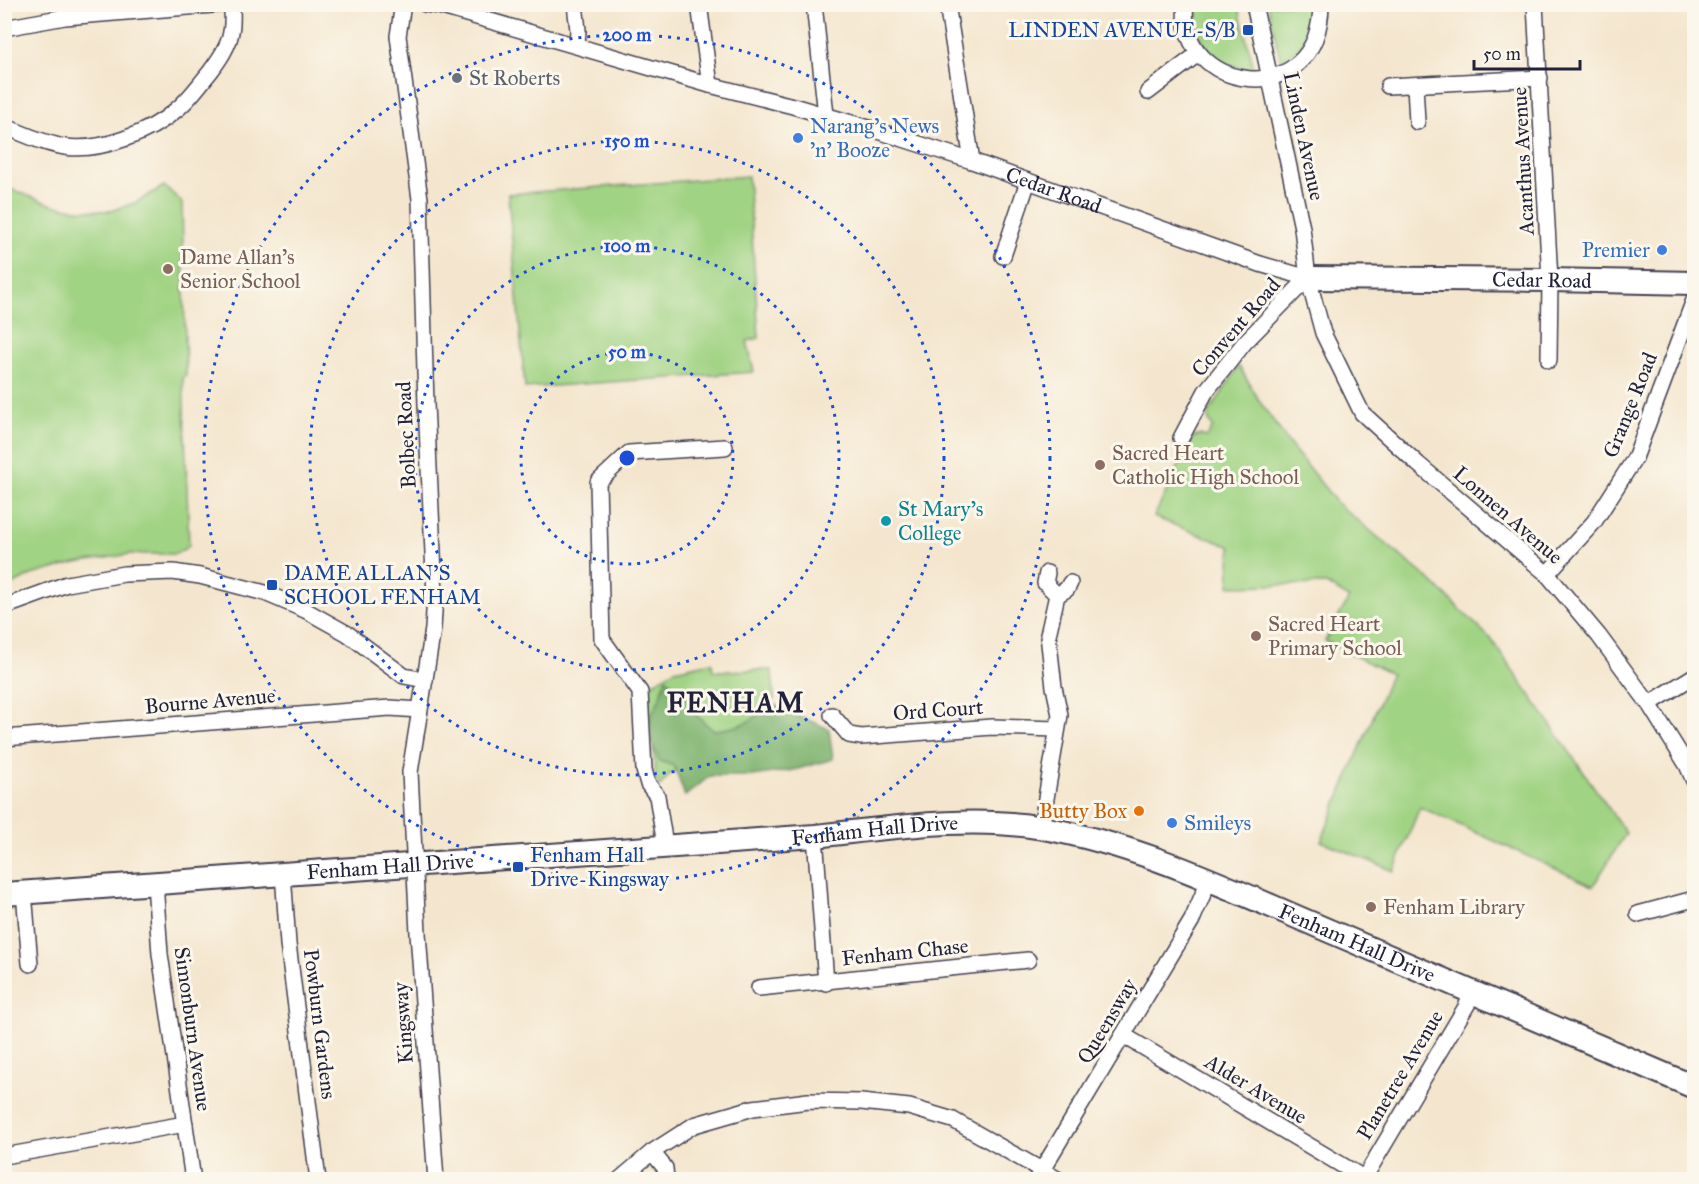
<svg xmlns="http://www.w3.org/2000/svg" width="1699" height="1184" viewBox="0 0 1699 1184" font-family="'IM FELL Great Primer',serif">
	<rect width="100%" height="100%" fill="#fbf7ec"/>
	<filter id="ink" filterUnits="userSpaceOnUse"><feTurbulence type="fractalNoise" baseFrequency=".0167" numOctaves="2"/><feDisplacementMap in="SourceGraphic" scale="12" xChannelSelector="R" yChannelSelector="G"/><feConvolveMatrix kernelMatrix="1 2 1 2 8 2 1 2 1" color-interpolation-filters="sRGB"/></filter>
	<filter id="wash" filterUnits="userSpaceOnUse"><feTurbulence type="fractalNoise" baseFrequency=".008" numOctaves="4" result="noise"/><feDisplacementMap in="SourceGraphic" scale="24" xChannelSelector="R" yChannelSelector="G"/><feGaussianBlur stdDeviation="1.35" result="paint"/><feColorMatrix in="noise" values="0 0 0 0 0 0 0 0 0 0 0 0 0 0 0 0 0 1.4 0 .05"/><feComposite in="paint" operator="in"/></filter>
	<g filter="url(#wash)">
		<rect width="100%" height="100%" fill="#f4e6ce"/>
		<!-- green -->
		<path fill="#a0d383" stroke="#617a5f" stroke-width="1.5" d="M1197,5H1238L1254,70C1212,66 1196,45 1197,5Z
			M1268,5H1312C1311,33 1305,46 1281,62Z
			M748,176L759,338L747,341L754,372L525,388L508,194Z
			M164,186L180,200L182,204L186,376L183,377L189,546L176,554H130L76,563L31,575L5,589V187L53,205L79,210L111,211L137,202Z
			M1239,366L1260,402L1291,446L1338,504L1431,581L1491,639L1626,833L1593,886L1420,807L1394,871L1321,841L1391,674L1325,641L1349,598L1326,584L1229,586L1231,547L1154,517L1192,438L1200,435L1207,437L1213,427L1209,422L1208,414Z
			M712,662L713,671L772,670L774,698L758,724L688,762L670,774L659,787L656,779L647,687L674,670Z"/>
		<!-- forest -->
		<path fill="#80b571" stroke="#516c56" stroke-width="1.5" d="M666,678L688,698L697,716L713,730C740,728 752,722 772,704L829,729L833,759L794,770L752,776H710L685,796L674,766L659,761L651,740L650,717L659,700Z"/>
	</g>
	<g filter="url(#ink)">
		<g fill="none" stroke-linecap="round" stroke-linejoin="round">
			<!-- street casing -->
			<g stroke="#423f51" stroke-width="18">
				<g id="street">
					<path d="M403,4L398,36L420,199L426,404L435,595L433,629L410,772L418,933L436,1180"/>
					<path id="s1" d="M425,4L439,6L710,85L793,106L872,129L972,161L1260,264L1308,278"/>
					<path d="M575,4L578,30L577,45"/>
					<path d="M699,4L710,85"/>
					<path d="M814,4L826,115"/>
					<path d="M947,4L972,161"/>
					<path d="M1186,4C1174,91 1320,116 1321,4"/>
					<path d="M1254,4L1302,228L1308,278L1323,333L1362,413L1418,464L1547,574L1599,636L1649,704L1687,765L1694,781"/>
					<path d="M1535,4L1550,280L1549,360"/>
					<path d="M4,28L65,17L225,4"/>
					<path d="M1415,85L1417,122"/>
					<path d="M1388,86L1540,78"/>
					<path d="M1148,92L1199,53"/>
					<path d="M4,126C24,134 44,144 65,147C100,152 150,133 176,110C189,100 199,85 210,72C218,61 229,46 231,32C233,24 232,13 232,4"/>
					<path d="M1003,256L1028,181"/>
					<path d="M1181,438L1206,391L1245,342L1308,278"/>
					<path d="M1547,574L1594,522L1635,458L1694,300"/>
					<path d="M1057,595L1067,589L1070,583"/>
					<path d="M4,607L67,584L124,574L173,572L200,576L265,593L305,610L348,634L404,676L425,680"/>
					<path d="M1649,704L1694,676"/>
					<path d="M832,715L849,735L861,737L992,727L1057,729"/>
					<path d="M4,738L390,708L419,710"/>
					<path d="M1041,828L1060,715L1054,687L1048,635L1057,595L1045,583L1047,573"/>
					<path d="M815,836L826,983"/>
					<path d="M665,845L657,796L648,784L644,770L640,692L602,639L598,482L629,453L725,447"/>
					<path d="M283,873L288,944L318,1180"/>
					<path d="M155,883L160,954L193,1180"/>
					<path d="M24,892L30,964"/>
					<path d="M1638,914L1694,899"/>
					<path d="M759,988L1028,960"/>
					<path d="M1123,1035L1367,1180"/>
					<path d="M652,1152L665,1168L666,1180"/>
					<path d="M4,1156L185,1124"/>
					<path d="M619,1180L652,1152L694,1125L753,1108L808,1101L861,1102L909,1107L953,1120L1059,1180"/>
					<path d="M1036,1180L1192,920L1209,880"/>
					<path d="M1363,1180L1467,1005L1471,992"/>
				</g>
			</g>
			<!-- secondary casing -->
			<g stroke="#423f51" stroke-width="26">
				<g id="secondary">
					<path id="s2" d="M1308,278L1550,280L1694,283"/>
					<path id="s3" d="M4,894L815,836C890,828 968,815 1043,828C1140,845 1230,889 1320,927C1445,981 1570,1034 1694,1087"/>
				</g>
			</g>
			<!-- street -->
			<use href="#street" stroke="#fff" stroke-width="15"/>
			<!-- secondary -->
			<use href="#secondary" stroke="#fff" stroke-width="22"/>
		</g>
	</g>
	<!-- distance rings -->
	<g fill="none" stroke="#1d4ed8" stroke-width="3" stroke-dasharray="3 6">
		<circle cx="627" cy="458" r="106"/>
		<circle cx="627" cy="458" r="212"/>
		<circle cx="627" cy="458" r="317"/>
		<circle cx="627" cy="458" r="423"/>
	</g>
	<!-- markers -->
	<g fill="#1a4fb4" stroke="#fbf7ec" stroke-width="2">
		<rect x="1242" y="24" width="12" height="12" rx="3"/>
		<rect x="266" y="579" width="12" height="12" rx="3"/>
		<rect x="512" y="861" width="12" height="12" rx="3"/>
	</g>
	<circle fill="#6b7280" stroke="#fbf7ec" stroke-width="2" cx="457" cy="78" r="6"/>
	<g fill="#3f7fe0" stroke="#fbf7ec" stroke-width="2">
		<circle cx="798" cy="138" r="6"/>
		<circle cx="1662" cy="250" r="6"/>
		<circle cx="1172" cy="823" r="6"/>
	</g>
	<g fill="#8d6e63" stroke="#fbf7ec" stroke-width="2">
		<circle cx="168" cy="269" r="6"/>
		<circle cx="1100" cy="465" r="6"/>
		<circle cx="1256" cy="636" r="6"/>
		<circle cx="1371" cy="907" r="6"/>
	</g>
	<circle fill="#0f9aa8" stroke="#fbf7ec" stroke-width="2" cx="886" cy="521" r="6"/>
	<circle fill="#e8710a" stroke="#fbf7ec" stroke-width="2" cx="1139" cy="811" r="6"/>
	<g text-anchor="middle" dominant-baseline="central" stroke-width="6" stroke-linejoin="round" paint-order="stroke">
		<!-- transit labels -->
		<g font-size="21" fill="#164399" stroke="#fbf7ec" text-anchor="start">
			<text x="1236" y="30" text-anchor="end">LINDEN AVENUE-S/B</text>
			<text x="284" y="573">DAME ALLAN'S<tspan x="284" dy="24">SCHOOL FENHAM</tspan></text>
			<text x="530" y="855">Fenham Hall<tspan x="530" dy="24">Drive-Kingsway</tspan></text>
		</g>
		<!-- worship labels -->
		<g font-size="21" fill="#5b616d" stroke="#fbf7ec" text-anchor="start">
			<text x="469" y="78">St Roberts</text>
		</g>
		<!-- shop labels -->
		<g font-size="21" fill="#366cbe" stroke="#fbf7ec" text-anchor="start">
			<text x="810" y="126">Narang's News<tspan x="810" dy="24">'n' Booze</tspan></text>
			<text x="1650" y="250" text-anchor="end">Premier</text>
			<text x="1184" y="823">Smileys</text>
		</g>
		<!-- street labels -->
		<g font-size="21" fill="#22223b" stroke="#fbf7ec">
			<text transform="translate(1304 136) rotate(78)">Linden Avenue</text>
			<text transform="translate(1523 161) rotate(-93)">Acanthus Avenue</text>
			<text stroke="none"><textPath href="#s1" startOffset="656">Cedar Road</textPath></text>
			<text stroke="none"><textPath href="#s2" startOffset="234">Cedar Road</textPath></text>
			<text transform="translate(1236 327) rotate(-49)">Convent Road</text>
			<text transform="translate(1630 405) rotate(-68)">Grange Road</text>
			<text transform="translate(406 435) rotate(-93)">Bolbec Road</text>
			<text transform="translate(1508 515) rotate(41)">Lonnen Avenue</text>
			<text transform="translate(210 701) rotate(-5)">Bourne Avenue</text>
			<text transform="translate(938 710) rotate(-4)">Ord Court</text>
			<text stroke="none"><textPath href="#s3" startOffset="873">Fenham Hall Drive</textPath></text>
			<text stroke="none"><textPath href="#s3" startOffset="387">Fenham Hall Drive</textPath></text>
			<text stroke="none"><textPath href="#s3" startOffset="1377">Fenham Hall Drive</textPath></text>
			<text transform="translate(905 952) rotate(-6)">Fenham Chase</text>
			<text transform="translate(1107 1021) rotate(-59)">Queensway</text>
			<text transform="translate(403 1023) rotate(-94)">Kingsway</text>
			<text transform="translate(320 1024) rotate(83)">Powburn Gardens</text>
			<text transform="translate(193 1029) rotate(82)">Simonburn Avenue</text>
			<text transform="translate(1400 1075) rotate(-59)">Planetree Avenue</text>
			<text transform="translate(1256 1089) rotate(31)">Alder Avenue</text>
		</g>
		<!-- education labels -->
		<g font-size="21" fill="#785e54" stroke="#fbf7ec" text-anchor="start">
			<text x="180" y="257">Dame Allan's<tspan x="180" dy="24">Senior School</tspan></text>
			<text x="1112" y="453">Sacred Heart<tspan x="1112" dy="24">Catholic High School</tspan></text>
			<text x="1268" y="624">Sacred Heart<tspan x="1268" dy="24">Primary School</tspan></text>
			<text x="1383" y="907">Fenham Library</text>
		</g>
		<!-- culture labels -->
		<g font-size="21" fill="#0d838f" stroke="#fbf7ec" text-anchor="start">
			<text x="898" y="509">St Mary's<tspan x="898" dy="24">College</tspan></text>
		</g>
		<!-- food labels -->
		<g font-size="21" fill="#c56008" stroke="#fbf7ec" text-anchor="end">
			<text x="1127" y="811">Butty Box</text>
		</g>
		<!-- district labels -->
		<g font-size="27" font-weight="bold" letter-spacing="1.5" fill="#22223b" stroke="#fbf7ec">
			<text x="736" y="702">FENHAM</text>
		</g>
	</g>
	<circle cx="627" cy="458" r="9" fill="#1d4ed8" stroke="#fbf7ec" stroke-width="3"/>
	<g font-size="18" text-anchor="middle" font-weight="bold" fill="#1d4ed8" stroke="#fbf7ec" stroke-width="6" stroke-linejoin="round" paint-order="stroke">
		<text x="627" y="41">200 m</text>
		<text x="627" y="147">150 m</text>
		<text x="627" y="252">100 m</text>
		<text x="627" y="358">50 m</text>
	</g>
	<!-- margin -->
	<rect width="1699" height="1184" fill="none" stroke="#fbf7ec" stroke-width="24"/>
	<!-- scale -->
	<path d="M1474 60v9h106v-9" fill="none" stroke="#22223b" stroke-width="3"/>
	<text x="1483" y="60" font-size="18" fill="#22223b" stroke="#fbf7ec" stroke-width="4.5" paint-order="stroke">50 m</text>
</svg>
